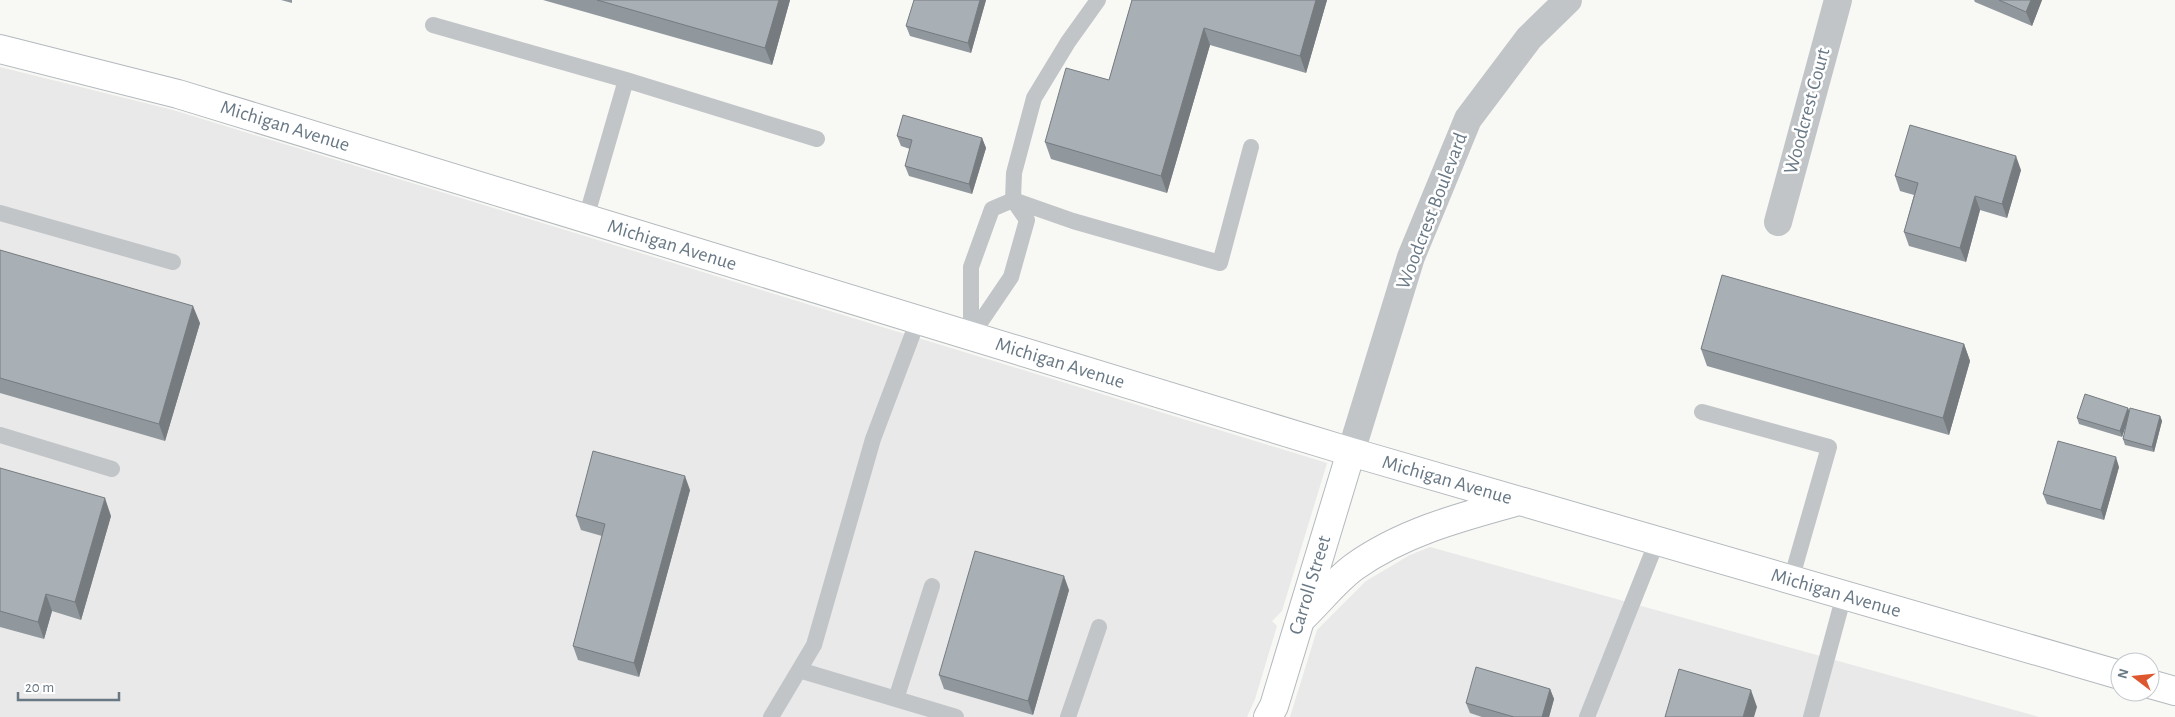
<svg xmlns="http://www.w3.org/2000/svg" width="2175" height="717" viewBox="0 0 2175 717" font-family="'Alegreya Sans',sans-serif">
	<rect width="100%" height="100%" fill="#f8f8f5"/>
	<!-- built -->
	<path fill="#e8e9e8" d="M0,67L173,110L1327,463L1282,611L1272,621L1277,626L1255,699L1247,717H0Z
		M1430,547L2039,717H1290L1317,630L1366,581L1410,555Z"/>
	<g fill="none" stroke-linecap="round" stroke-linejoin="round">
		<!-- secondary casing -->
		<g stroke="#b3b9bd" stroke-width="30">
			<path id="secondary" d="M0,49L178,94L1351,452L2120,675
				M1302,618C1319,602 1335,581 1354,567C1403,532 1461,517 1519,501
				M2150,684L2175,691
				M1268,717L1274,706L1351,452"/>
		</g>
		<!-- service -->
		<path stroke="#c1c5c8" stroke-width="16" d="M1098,0L1068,42L1034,98L1014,173L1013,200L1073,221L1220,263L1251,147
			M433,25L626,80L817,139
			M1013,200L1027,220L1011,277L971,336V267L992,209Z
			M0,213L173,262
			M586,218L626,80
			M1702,412L1829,447L1791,580
			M0,435L112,469
			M799,670L896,699L932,586
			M896,699L956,717
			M771,717L814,645L873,439L918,320
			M1068,717L1099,627
			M1587,717L1657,541
			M1811,717L1844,595"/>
		<!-- minor -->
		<path stroke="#c1c5c8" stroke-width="28" d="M1778,222L1838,0"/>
		<!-- tertiary -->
		<path stroke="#c1c5c8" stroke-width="28" d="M1351,452L1411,257L1468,119L1529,38L1568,0"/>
		<!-- secondary -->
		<use href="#secondary" stroke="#fff" stroke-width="28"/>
	</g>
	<!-- wall -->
	<path fill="#90979d" d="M281,0H292V3Z
		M543,0H790L772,65Z
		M986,0L971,53L910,36L906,26Z
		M1132,0H1327L1306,73L1210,45L1167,193L1051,159L1045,142L1109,80Z
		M1974,0H2042L2032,26L1975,2Z
		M897,136L982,138L986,148L972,194L909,176L905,166L910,149L901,146Z
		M2021,170L2007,218L1980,210L1966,262L1909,246L1904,232L1914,195L1900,191L1895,176Z
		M0,250L200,323L165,441L0,393Z
		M1964,344L1970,361L1949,435L1707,366L1701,349Z
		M2128,408L2129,412L2160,416L2162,421L2154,452L2125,445L2123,439L2128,419L2122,437L2079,424L2077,418Z
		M2119,467L2104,520L2047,504L2043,494Z
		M0,468L111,516L81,620L52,611L44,639L0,627Z
		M690,490L639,677L578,660L573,646L602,536L581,530L576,516Z
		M1069,590L1033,715L944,689L939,675Z
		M1550,689L1554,699L1549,717H1482L1470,713L1466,703Z"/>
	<!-- shaded-wall -->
	<path fill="#767b7f" d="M779,0H790L772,65L765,48Z
		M980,0H986L971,53L968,43Z
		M1316,0H1327L1306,73L1300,56Z
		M2031,0H2042L2032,26L2026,12Z
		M1204,28L1210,45L1167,193L1161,176Z
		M982,138L986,148L972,194L969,184Z
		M2016,156L2021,170L2007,218L2002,204Z
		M1975,196L1980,210L1966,262L1960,248Z
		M193,306L200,323L165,441L159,424Z
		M1964,344L1970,361L1949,435L1943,418Z
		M2128,408L2130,413L2122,437L2120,431Z
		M2160,416L2162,421L2154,452L2152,447Z
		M2116,457L2119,467L2104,520L2101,510Z
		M685,476L690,490L639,677L634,663Z
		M105,498L111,516L81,620L75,602Z
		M1064,576L1069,590L1033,715L1028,701Z
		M46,594L52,611L44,639L38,622Z
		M1550,689L1554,699L1549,717H1542Z
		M1751,690L1757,707L1754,717H1743Z"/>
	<!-- building -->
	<path fill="#a8b0b6" stroke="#767b7f" d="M597,0H779L765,48Z
		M914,0H980L968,43L906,26Z
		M1132,0H1316L1300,56L1204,28L1161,176L1045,142L1066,68L1109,80Z
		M1999,0H2031L2026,12Z
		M903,115L982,138L969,184L905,166L912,140L897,136Z
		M1910,125L2016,156L2002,204L1975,196L1960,248L1904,232L1918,183L1895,176Z
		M0,250L193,306L159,424L0,378Z
		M1722,275L1964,344L1943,418L1701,349Z
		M2085,394L2128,408L2120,431L2077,418Z
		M2130,408L2160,416L2152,447L2123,439Z
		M2058,441L2116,457L2101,510L2043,494Z
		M593,451L685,476L634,663L573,646L605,524L576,516Z
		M0,468L105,498L75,602L46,594L38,622L0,611Z
		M975,551L1064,576L1028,701L939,675Z
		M1476,667L1550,689L1542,717H1514L1466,703Z
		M1679,669L1751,690L1743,717H1665Z"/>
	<g text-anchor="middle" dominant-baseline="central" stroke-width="5" stroke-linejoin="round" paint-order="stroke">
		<!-- street labels -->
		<g font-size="20" fill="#687885" stroke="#fff">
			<text transform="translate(1807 111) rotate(-75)">Woodcrest Court</text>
			<text transform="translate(285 126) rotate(17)">Michigan Avenue</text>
			<text transform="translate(1432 211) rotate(-69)">Woodcrest Boulevard</text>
			<text transform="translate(672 245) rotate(17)">Michigan Avenue</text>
			<text transform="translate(1060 363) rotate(17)">Michigan Avenue</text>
			<text transform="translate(1447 480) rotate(16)">Michigan Avenue</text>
			<text transform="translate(1310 585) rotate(-73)">Carroll Street</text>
			<text transform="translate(1836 593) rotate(16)">Michigan Avenue</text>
		</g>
	</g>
	<!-- north arrow -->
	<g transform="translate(2135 677) rotate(286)"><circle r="24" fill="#ffffff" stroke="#c3c9ce"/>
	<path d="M0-4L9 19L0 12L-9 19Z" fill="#de582f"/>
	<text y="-8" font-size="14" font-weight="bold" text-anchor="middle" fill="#687885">N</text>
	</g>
	<!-- scale -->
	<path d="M18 692v8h101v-8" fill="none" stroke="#687885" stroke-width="2.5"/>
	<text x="25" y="692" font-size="15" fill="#687885" stroke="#ffffff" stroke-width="4" paint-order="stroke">20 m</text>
</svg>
